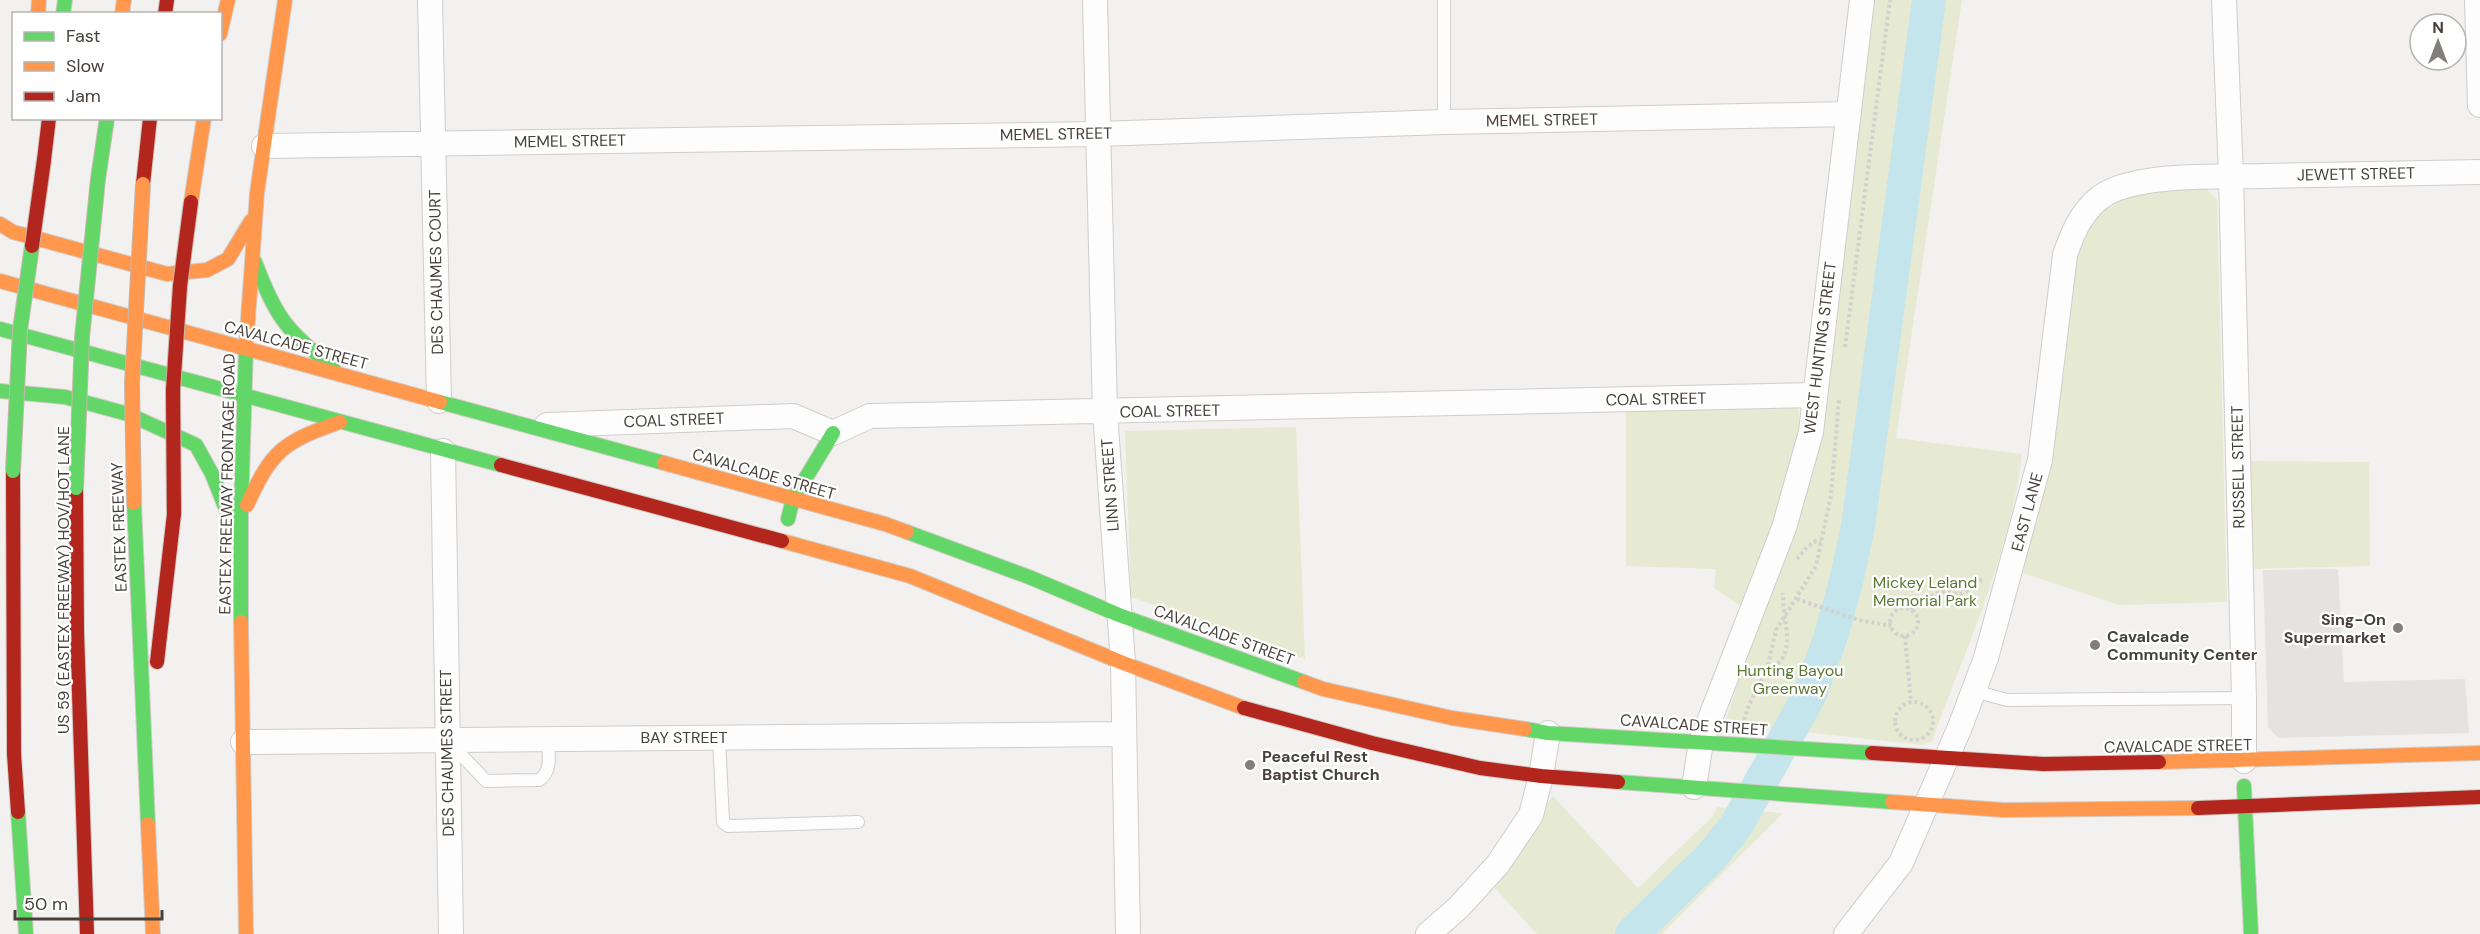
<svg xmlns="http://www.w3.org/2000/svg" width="2480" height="934" viewBox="0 0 2480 934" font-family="'DM Sans',sans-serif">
	<rect width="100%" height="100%" fill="#f3f1ef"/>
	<!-- green -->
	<path fill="#e6ead2" d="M1868,0H1962L1896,438L2022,454C2011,552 1966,648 1932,741L1922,745L1750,726L1726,720L1761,609L1795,517Z
		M2201,184L2217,199L2227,602L2119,605L2023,573L2037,519L2051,442L2069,278L2086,224L2122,195Z
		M1787,402L1798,409C1808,438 1755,573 1741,606L1714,588L1716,569L1626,566V406Z
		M1296,427L1305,659L1131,597L1125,431Z
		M2242,461L2369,462L2370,566L2247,569Z
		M1553,796L1638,888L1713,816L1717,807L1783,813L1662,934H1537L1490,883Z"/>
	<!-- parking -->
	<path fill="#e5e2e0" d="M2338,569L2344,682L2465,679L2469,733L2278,738L2268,727L2263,570Z"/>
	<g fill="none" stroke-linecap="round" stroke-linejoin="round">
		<!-- river -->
		<path stroke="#c4e5ec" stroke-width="34" d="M1632,934L1711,857L1736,826L1809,696L1831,636L1847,578L1858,526L1929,0"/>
		<!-- lane casing -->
		<g stroke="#d0cdcb" stroke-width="14">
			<path id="lane" d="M1444,122V0
				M1974,691L2007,700L2244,698
				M719,737L723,822L728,826L858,822
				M449,742L486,781L539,780C553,771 548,753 548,738"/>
		</g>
		<!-- street casing -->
		<g stroke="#d0cdcb" stroke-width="26">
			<path id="street" d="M430,0L439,401
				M1095,0L1105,412L1123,663L1128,934
				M2224,0L2231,176L2244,698V761
				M2477,0L2480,105
				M264,146L1098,134L1444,122L1849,114
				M547,425L793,416L833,433L870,416L1815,395
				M443,451L451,934
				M243,742L1124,734
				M1694,787L1701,742L1784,528L1811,432L1862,0
				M1428,934L1459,907L1498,864L1531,815L1541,776L1548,733
				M1846,934L1901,863L1960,727L1986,658L2040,460L2065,255C2073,231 2084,206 2107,193C2144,173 2222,177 2265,176C2337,175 2408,173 2480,172"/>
		</g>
		<!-- fast casing -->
		<g stroke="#d3cdc8" stroke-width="16">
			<path id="fast" d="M63,14L65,0
				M255,262C276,318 286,330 333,367
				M0,329L501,465
				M0,391L65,397L128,414L196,445L212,474L236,534
				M440,402L664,463
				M134,503L148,824
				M788,519L793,499L833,433
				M907,532L1029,577L1119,615L1304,682
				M241,622V510L246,347
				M1525,729L1548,733L1872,753
				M1618,782L1892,802
				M2244,786L2251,934
				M18,812L26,934"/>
		</g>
		<!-- slow casing -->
		<g stroke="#d3cdc8" stroke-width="16">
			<path id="slow" d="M38,14L39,0
				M122,14L124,0
				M220,34L228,0
				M191,202L204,118
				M0,224L13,232L167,274L207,270L228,259L251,221
				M0,281L440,402
				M246,347L257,193L285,0
				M664,463L885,524L907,532
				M247,505C272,450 283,442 340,422
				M782,541L910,576L1123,663L1244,708
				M241,622L246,934
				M1304,682L1323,689L1452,718L1525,729
				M2159,762L2480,753
				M1892,802L2003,810L2198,808
				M148,824L153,934"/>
		</g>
		<!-- jam casing -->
		<g stroke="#d3cdc8" stroke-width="16">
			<path id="jam" d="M165,14L167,0
				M44,160L49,118
				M143,184L150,118
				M501,465L782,541
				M13,471L14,754L18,812
				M76,488L77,632L87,934
				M157,662L174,514
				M1244,708L1372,743L1480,768L1541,776L1618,782
				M1872,753L2043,764L2159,762
				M2198,808L2480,797"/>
		</g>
		<!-- path -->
		<path stroke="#d3d0cd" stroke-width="4" stroke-dasharray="3 3" stroke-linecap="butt" d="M1845,347L1890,0
			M1797,559L1807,547L1816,541L1821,542
			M1797,599L1859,620L1891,626
			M1890 622a14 14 0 1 1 28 0a14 14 0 1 1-28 0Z
			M1911,610C1920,603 1933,591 1946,592C1953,592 1958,596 1965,592C1973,587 1975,581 1985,579
			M1905,636L1911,702
			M1767,669C1801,658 1781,619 1783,593
			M1895 721a19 19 0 1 1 38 0a19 19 0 1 1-38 0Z
			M1744,720L1749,705L1767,669L1776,630L1816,566L1831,495L1839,399"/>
		<!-- lane -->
		<use href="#lane" stroke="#fdfdfd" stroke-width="12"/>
		<!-- street -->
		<use href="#street" stroke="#fdfdfd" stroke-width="24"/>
		<!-- fast -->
		<use href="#fast" stroke="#63d668" stroke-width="14"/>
		<!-- slow -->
		<use href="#slow" stroke="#ff974d" stroke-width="14"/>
		<!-- jam -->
		<use href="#jam" stroke="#b3261e" stroke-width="14"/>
		<!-- fast-bridge casing -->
		<g stroke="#c8b8ac" stroke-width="16" stroke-linecap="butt">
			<path id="fast-bridge" d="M13,471L20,330L32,246
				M76,488L82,338L98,179L107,118"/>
		</g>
		<!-- slow-bridge casing -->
		<g stroke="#c8b8ac" stroke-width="16" stroke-linecap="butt">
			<path id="slow-bridge" d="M134,503L132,383L143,184"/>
		</g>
		<!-- jam-bridge casing -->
		<g stroke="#c8b8ac" stroke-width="16" stroke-linecap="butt">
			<path id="jam-bridge" d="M32,246L44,160
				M174,514L173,390L180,286L191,202"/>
		</g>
		<!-- fast-bridge -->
		<use href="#fast-bridge" stroke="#63d668" stroke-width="14"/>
		<!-- slow-bridge -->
		<use href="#slow-bridge" stroke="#ff974d" stroke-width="14"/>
		<!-- jam-bridge -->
		<use href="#jam-bridge" stroke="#b3261e" stroke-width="14"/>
	</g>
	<!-- markers -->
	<g fill="#847e7a" stroke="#fff" stroke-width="2">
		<circle cx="2398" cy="628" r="6"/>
		<circle cx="2095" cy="645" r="6"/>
		<circle cx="1250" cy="765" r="6"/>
	</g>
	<g text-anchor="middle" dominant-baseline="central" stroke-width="4.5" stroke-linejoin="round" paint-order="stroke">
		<!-- street labels -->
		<g font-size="16" fill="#49403b" stroke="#fff">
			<text transform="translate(1542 120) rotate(-1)">MEMEL STREET</text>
			<text transform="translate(1056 134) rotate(-1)">MEMEL STREET</text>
			<text transform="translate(570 141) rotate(-1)">MEMEL STREET</text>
			<text transform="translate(2356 174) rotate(-1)">JEWETT STREET</text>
			<text transform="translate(436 272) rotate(-91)">DES CHAUMES COURT</text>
			<text transform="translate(296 345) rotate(15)">CAVALCADE STREET</text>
			<text transform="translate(1820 348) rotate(-83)">WEST HUNTING STREET</text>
			<text transform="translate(1656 399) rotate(-1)">COAL STREET</text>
			<text transform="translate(1170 411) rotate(-1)">COAL STREET</text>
			<text transform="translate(674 420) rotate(-2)">COAL STREET</text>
			<text transform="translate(2238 467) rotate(-91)">RUSSELL STREET</text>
			<text transform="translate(764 474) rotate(16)">CAVALCADE STREET</text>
			<text transform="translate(227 484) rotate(-89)">EASTEX FREEWAY FRONTAGE ROAD</text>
			<text transform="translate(1110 485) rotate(-94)">LINN STREET</text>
			<text transform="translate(2027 512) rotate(-75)">EAST LANE</text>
			<text transform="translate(119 527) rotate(-92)">EASTEX FREEWAY</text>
			<text transform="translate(63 580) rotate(-90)">US 59 (EASTEX FREEWAY) HOV/HOT LANE</text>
			<text transform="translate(1224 635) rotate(20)">CAVALCADE STREET</text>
			<text transform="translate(1694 725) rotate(4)">CAVALCADE STREET</text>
			<text x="684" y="737">BAY STREET</text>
			<text transform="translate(2178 746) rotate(-1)">CAVALCADE STREET</text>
			<text transform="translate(447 753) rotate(-91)">DES CHAUMES STREET</text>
		</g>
		<!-- park labels -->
		<g font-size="16" fill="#5b7732" stroke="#fff">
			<text x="1925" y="582">Mickey Leland<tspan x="1925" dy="18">Memorial Park</tspan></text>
			<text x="1790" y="670">Hunting Bayou<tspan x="1790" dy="18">Greenway</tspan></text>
		</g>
		<!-- poi labels -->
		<g font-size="16" font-weight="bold" fill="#49403b" stroke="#fff" text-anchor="start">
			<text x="2386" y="619" text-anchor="end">Sing-On<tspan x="2386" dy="18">Supermarket</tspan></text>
			<text x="2107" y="636">Cavalcade<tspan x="2107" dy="18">Community Center</tspan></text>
			<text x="1262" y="756">Peaceful Rest<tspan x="1262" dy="18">Baptist Church</tspan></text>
		</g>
	</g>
	<!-- legend -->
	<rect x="12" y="12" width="210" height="108" fill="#ffffff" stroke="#b6b3b1" stroke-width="1.5"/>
	<rect x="24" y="32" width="30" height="9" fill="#63d668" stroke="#b6b3b1" stroke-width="1.5"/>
	<text x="66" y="42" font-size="18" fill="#49403b">Fast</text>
	<rect x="24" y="62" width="30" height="9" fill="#ff974d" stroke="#b6b3b1" stroke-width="1.5"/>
	<text x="66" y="72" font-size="18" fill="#49403b">Slow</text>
	<rect x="24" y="92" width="30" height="9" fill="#b3261e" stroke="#b6b3b1" stroke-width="1.5"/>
	<text x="66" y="102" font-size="18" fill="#49403b">Jam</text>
	<!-- north arrow -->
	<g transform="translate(2438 42)"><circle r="28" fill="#ffffff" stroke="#b6b3b1" stroke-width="1.5"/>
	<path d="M0-4.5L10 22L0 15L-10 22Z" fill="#847e7a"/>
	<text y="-9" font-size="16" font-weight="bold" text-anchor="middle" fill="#49403b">N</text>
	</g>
	<!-- scale -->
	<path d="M15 910v9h147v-9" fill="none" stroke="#49403b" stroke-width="3"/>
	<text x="24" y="910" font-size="18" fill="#49403b" stroke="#ffffff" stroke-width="4.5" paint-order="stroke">50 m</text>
</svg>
